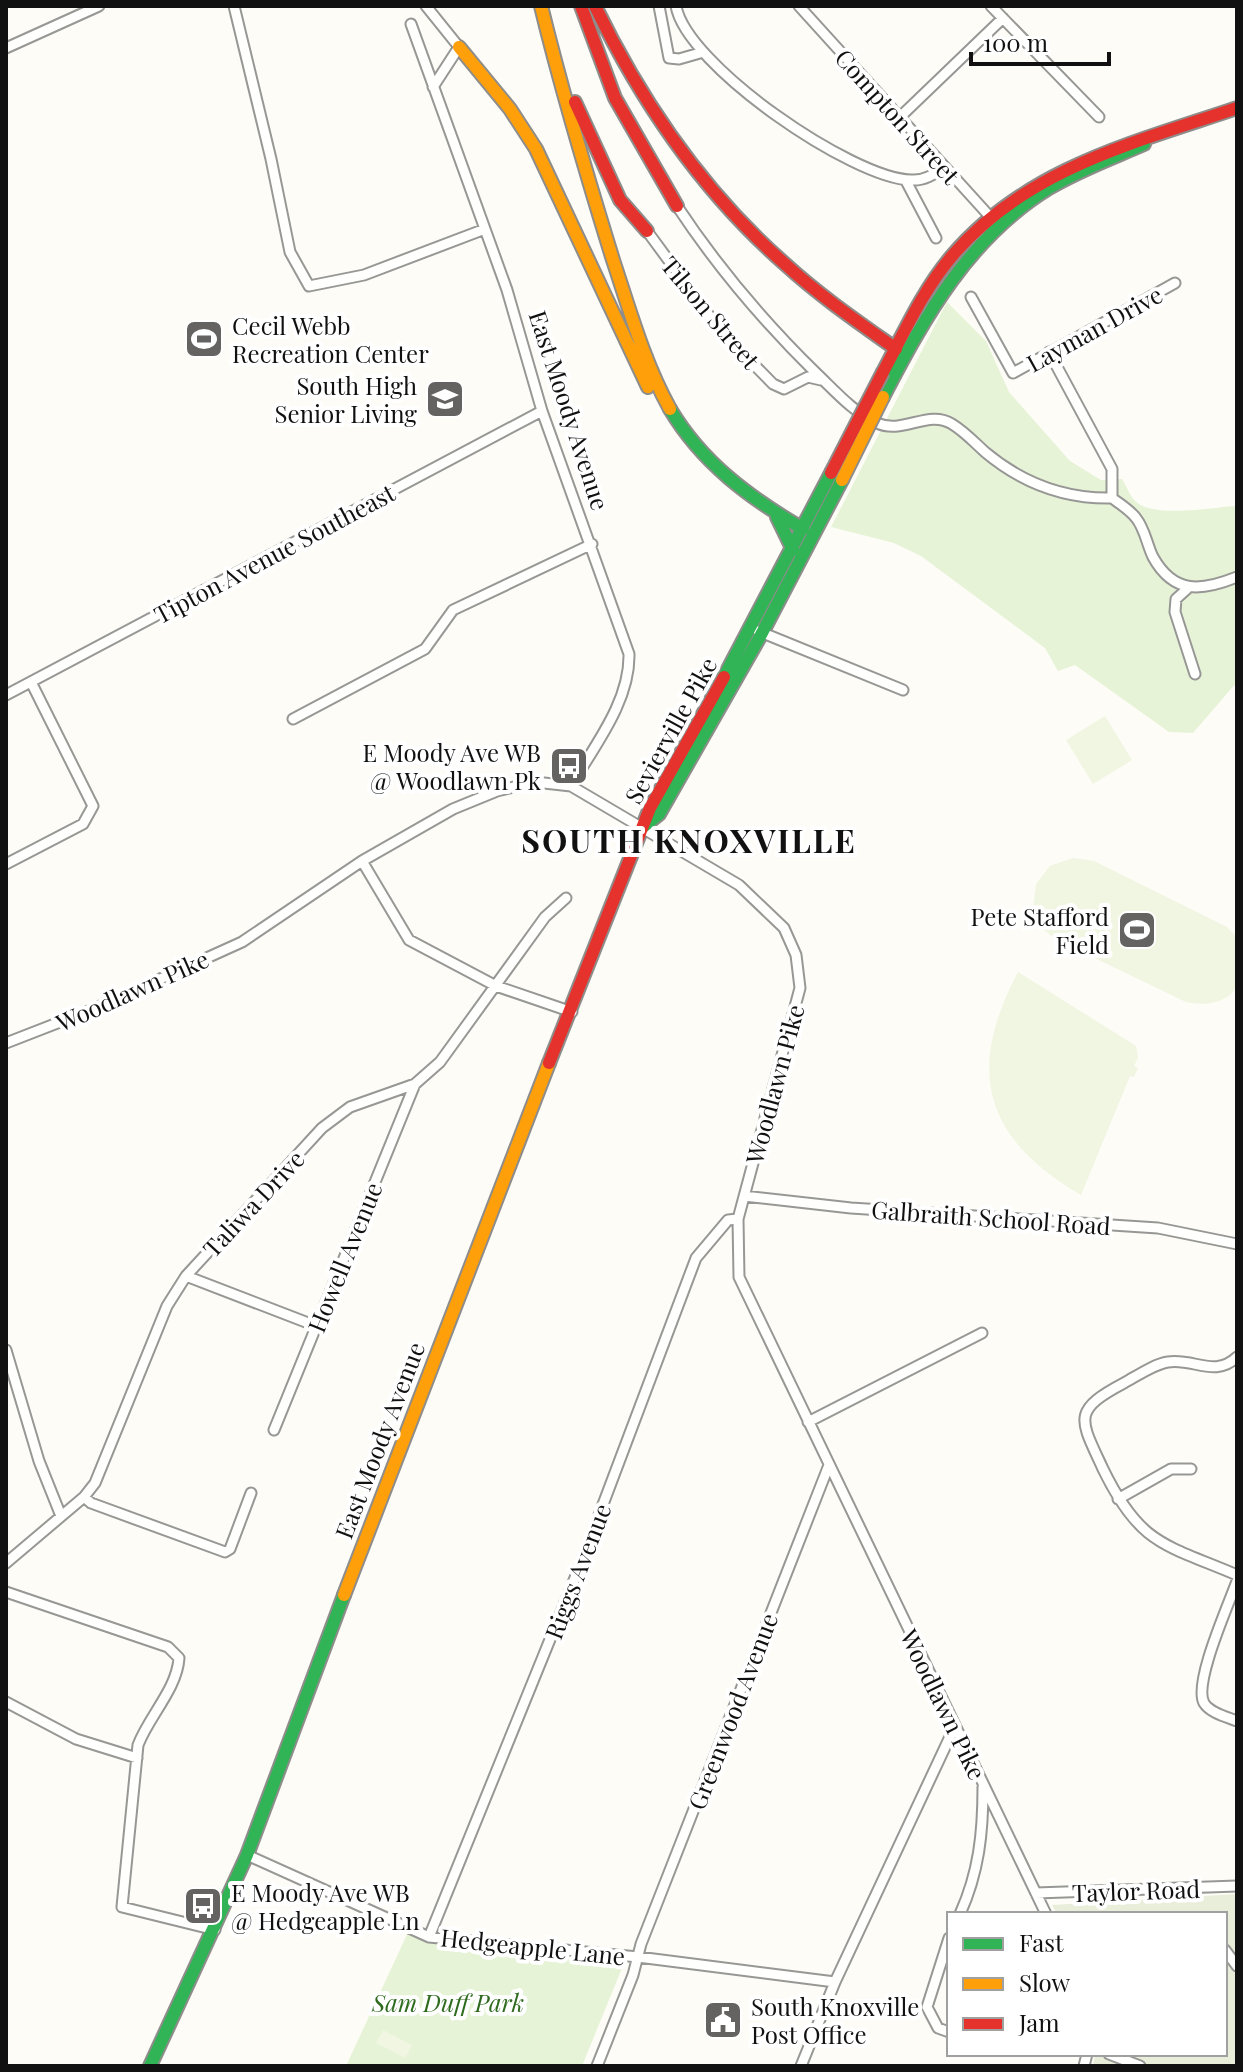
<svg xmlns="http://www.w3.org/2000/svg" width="1243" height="2072" viewBox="0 0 1243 2072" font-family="'Playfair Display',serif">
	<rect width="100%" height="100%" fill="#fdfcf7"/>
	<!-- green -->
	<path fill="#e7f3d7" d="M947,302L986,341L1009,392L1070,461L1101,480L1122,479C1126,485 1130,496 1135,501C1154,519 1212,507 1237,506V682L1193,733L1169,732L1075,665L1058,671L1045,648L921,556L894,543L831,527Z
		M410,1928L430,1937L627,1956L582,2066H346Z"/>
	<!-- cemetery -->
	<path fill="#e9eedb" d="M1237,1894V2066H1093L1095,2054H1225V1914H1057L1052,1905Z"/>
	<!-- pitch -->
	<path fill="#f0f6e1" d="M1105,716L1132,760L1093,784L1066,740Z
		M1073,858L1094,861L1227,927L1237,938C1237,951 1241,971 1237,984C1231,1004 1202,1006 1186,1002L1055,939L1041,927L1033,909L1036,884L1050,866Z
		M1018,972L1136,1046L1138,1058L1134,1066L1138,1068L1134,1077L1130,1076L1081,1195C983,1138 966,1070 1018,972Z
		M383,2030L412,2045L405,2058L376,2043Z"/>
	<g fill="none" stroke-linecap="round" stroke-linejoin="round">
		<!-- street casing -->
		<g stroke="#979795" stroke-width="13">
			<path id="street" d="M234,6L271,159L290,252L309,286L364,275L485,229
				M426,6L459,47L433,87
				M659,6L669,58L679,59L700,53
				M676,6C686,65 853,179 911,180C924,181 933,175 944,167
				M799,6L993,220
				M991,6L1099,117
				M411,24L507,290L542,411L629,654C630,702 594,746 571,786
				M6,48L99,6
				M900,117L1003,18
				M906,181L936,238
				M677,206C718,268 763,321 816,373C835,391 853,412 877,423C903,435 928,409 952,424C965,432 974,442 985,452C1022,483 1063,499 1112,498C1120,504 1130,510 1136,518C1145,529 1147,545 1153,557C1174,595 1202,591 1237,577
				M647,231L719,329L773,384L784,389L808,377L821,380
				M971,297L1013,373L1175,283
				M1049,352L1112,469V498
				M1187,589L1176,599L1175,612L1195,674
				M758,631L903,690
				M6,695L542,411
				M293,719L425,649L453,610L592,544
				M362,861L409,940L496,986L572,1012
				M6,864L83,824L93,806L31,682
				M6,1043L96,1008L242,942L362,861L453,809L497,791L535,782L571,786L739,885L784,928L796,955L800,988L738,1219L739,1277L1046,1914
				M744,1196L851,1208L1158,1228L1237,1244
				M186,1276L316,1326
				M6,1350L39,1461L61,1516
				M1237,1357C1215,1378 1194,1358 1168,1362C1154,1364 1137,1376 1124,1383C1071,1411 1080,1419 1103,1469C1140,1545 1164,1544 1237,1575
				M808,1422L982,1333
				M274,1430L415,1084
				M84,1497L91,1503L225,1552L230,1549L251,1493
				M1118,1499L1171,1469H1191
				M6,1563L84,1497L95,1483L167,1306L186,1276L322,1128L350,1107L415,1084L440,1062L545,917L566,898
				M1237,1581C1229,1604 1193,1683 1204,1703C1210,1713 1227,1717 1237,1721
				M6,1592L168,1647L179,1658C177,1689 149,1716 138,1745L122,1907L215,1930
				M6,1702L76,1739L137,1758
				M247,1855L429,1937L638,1957L835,1982
				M1036,1893L1237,1886
				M960,1914C979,1872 983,1833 983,1787
				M429,1937L579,1568L696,1258L728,1220L738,1219
				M949,1938L927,2007L938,2028L949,2032
				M1225,1950L1237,1966
				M1109,2054L1140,2066
				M597,2066L633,1975L641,1944L829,1465
				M801,2066L835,1982L955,1726
				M1084,2066L1087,2054"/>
		</g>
		<!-- fast casing -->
		<g stroke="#8e8d8b" stroke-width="16">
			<path id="fast" d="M883,397C925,316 969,237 1049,188C1079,170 1112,158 1144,144
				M670,409C702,463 750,498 803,529
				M777,517L793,550
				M724,677L831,473
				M643,827L659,814L762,633L842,480
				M150,2066L247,1855L344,1595"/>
		</g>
		<!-- slow casing -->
		<g stroke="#8e8d8b" stroke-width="16">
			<path id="slow" d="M541,6C562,92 587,176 613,260C630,311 644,362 670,409
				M459,47L510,109L536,149L648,387
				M344,1595L549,1063"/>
		</g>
		<!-- jam casing -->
		<g stroke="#8e8d8b" stroke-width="16">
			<path id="jam" d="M581,6L615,98L677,206
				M595,6C642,103 704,193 785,264C820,296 858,322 896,349
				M575,102L620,200L647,231
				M883,372C904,333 923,290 952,256C1026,169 1133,143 1237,108
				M549,1063L650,808L724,677"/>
		</g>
		<!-- street -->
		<use href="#street" stroke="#fffffe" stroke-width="9"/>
		<!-- fast -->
		<use href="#fast" stroke="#30b455" stroke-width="12"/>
		<!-- slow -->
		<use href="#slow" stroke="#ff9f0a" stroke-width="12"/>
		<!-- jam -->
		<use href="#jam" stroke="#e5322d" stroke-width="12"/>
		<!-- slow-bridge casing -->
		<g stroke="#8e8d8b" stroke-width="16" stroke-linecap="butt">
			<path id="slow-bridge" d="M842,480L883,397"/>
		</g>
		<!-- jam-bridge casing -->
		<g stroke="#8e8d8b" stroke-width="16" stroke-linecap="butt">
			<path id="jam-bridge" d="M831,473L883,372"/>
		</g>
		<!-- slow-bridge -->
		<use href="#slow-bridge" stroke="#ff9f0a" stroke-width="12"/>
		<!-- jam-bridge -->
		<use href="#jam-bridge" stroke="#e5322d" stroke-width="12"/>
	</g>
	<!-- icons -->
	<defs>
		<g id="stadium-square" transform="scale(2)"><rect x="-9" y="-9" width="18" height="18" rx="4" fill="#646362" stroke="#fff"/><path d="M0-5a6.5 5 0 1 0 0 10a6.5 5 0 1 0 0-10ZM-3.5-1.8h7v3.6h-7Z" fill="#fff"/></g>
		<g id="school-square" transform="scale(2)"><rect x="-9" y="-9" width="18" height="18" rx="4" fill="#646362" stroke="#fff"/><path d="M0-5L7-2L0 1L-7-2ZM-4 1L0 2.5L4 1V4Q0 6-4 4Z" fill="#fff"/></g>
		<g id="bus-square" transform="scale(2)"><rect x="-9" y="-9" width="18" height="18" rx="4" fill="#646362" stroke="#fff"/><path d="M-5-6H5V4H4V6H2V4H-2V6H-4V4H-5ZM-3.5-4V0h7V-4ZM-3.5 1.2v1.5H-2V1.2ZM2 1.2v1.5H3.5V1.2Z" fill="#fff"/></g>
		<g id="civic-square" transform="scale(2)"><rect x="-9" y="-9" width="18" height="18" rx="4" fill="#646362" stroke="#fff"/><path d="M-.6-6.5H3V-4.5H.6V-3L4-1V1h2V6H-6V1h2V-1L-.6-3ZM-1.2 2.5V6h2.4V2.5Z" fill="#fff"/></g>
	</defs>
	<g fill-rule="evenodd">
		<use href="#stadium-square" x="204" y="339"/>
		<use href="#school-square" x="445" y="399"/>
		<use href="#bus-square" x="569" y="766"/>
		<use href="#stadium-square" x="1137" y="930"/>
		<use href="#bus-square" x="203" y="1906"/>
		<use href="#civic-square" x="723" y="2020"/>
	</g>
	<g text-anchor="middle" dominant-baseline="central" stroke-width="8" stroke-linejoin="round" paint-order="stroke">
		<!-- street labels -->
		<g font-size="24" fill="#111" stroke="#fff">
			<text transform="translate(898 116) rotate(48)">Compton Street</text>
			<text transform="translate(711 312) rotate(50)">Tilson Street</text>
			<text transform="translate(1094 328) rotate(-29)">Layman Drive</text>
			<text transform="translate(570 410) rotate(72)">East Moody Avenue</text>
			<text transform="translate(274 553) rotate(-28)">Tipton Avenue Southeast</text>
			<text transform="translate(670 730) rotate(-61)">Sevierville Pike</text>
			<text transform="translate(132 990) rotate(-24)">Woodlawn Pike</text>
			<text transform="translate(774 1084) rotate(-75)">Woodlawn Pike</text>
			<text transform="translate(253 1203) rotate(-47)">Taliwa Drive</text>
			<text transform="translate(991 1217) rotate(4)">Galbraith School Road</text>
			<text transform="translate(344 1257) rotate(-68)">Howell Avenue</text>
			<text transform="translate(379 1440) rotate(-69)">East Moody Avenue</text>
			<text transform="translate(577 1571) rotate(-69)">Riggs Avenue</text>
			<text transform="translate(944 1704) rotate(64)">Woodlawn Pike</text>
			<text transform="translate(732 1711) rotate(-69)">Greenwood Avenue</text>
			<text transform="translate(1136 1890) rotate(-2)">Taylor Road</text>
			<text transform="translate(533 1946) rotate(6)">Hedgeapple Lane</text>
		</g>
		<!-- poi labels -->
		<g font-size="24" fill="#111" stroke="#fff" text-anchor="start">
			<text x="232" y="325">Cecil Webb<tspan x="232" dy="28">Recreation Center</tspan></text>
			<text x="417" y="385" text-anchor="end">South High<tspan x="417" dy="28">Senior Living</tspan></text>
			<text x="541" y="752" text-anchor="end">E Moody Ave WB<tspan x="541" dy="28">@ Woodlawn Pk</tspan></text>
			<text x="1109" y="916" text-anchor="end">Pete Stafford<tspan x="1109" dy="28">Field</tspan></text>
			<text x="231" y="1892">E Moody Ave WB<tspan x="231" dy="28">@ Hedgeapple Ln</tspan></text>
			<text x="751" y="2006">South Knoxville<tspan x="751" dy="28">Post Office</tspan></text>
		</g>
		<!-- park labels -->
		<g font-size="24" font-style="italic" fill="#2f6b1f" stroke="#fff">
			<text x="448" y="2002">Sam Duff Park</text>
		</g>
		<!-- district labels -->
		<g font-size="32" font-weight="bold" letter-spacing="2" fill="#111" stroke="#fff">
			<text x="689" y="839">SOUTH KNOXVILLE</text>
		</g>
	</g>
	<!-- border -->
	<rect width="1243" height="2072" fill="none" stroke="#111111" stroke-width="16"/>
	<!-- legend -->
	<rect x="947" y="1912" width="280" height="144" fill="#ffffff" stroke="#a0a0a0" stroke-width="2"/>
	<rect x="963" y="1938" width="40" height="12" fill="#30b455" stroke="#a0a0a0" stroke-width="2"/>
	<text x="1019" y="1952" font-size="24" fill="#111111">Fast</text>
	<rect x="963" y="1978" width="40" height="12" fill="#ff9f0a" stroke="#a0a0a0" stroke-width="2"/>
	<text x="1019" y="1992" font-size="24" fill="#111111">Slow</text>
	<rect x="963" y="2018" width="40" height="12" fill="#e5322d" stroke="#a0a0a0" stroke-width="2"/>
	<text x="1019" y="2032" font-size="24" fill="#111111">Jam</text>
	<!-- scale -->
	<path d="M971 52v12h138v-12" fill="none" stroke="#111111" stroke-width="4"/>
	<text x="983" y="52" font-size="24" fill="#111111" stroke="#ffffff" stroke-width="6" paint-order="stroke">100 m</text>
</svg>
